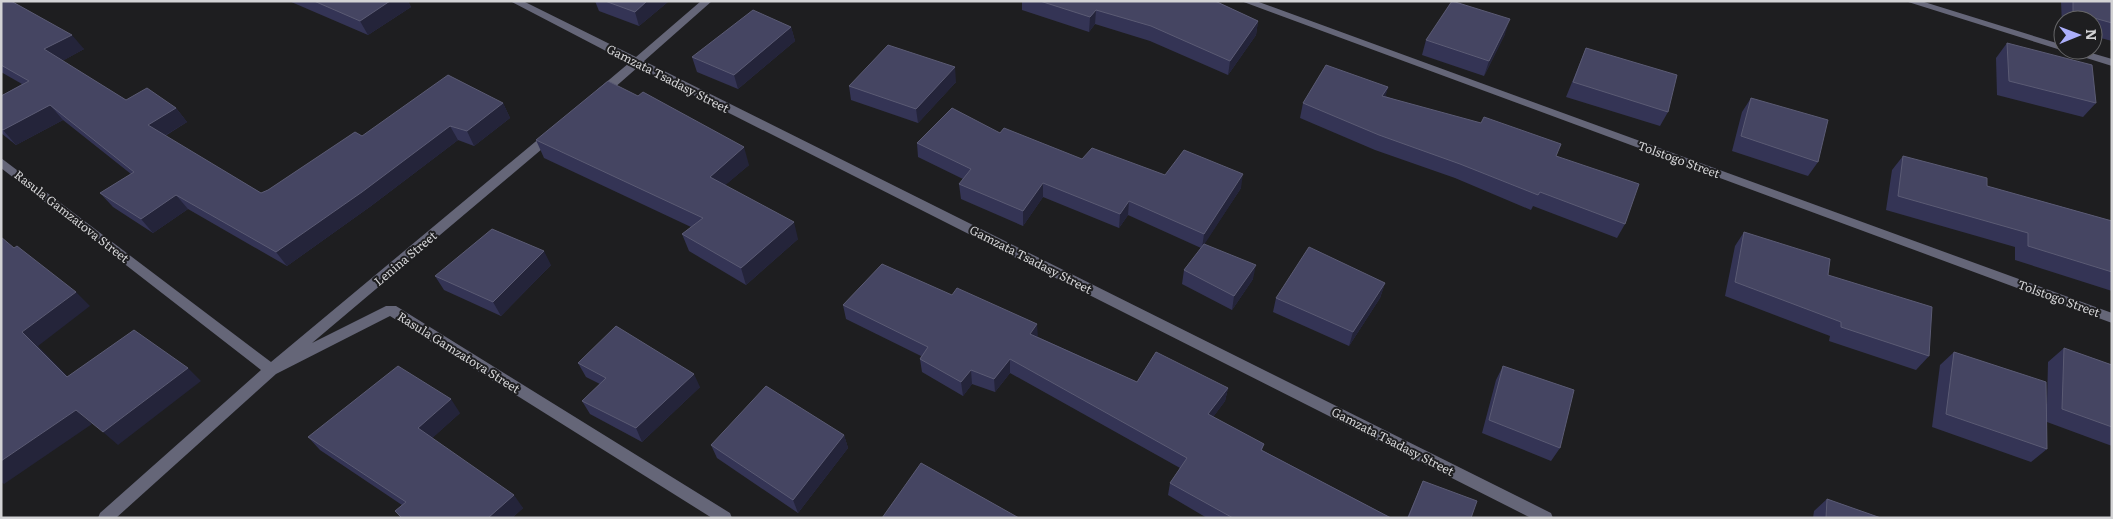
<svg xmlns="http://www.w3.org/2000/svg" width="2113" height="519" viewBox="0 0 2113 519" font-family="Literata,serif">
	<rect width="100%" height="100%" fill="#1e1e20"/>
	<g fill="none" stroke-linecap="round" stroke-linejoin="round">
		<!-- minor -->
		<path fill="#656678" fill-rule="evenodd" d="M510,1H523L636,57L701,1H712L644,61L1551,513L1553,518H1531L638,67L605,96H597L596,93L597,90L629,63Z
			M1241,1H1256L2112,313V323Z
			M1905,1H1921L2063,45V50H2081L2112,59V66Z
			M551,131L555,132L557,135L555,138L312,343L386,306H396L730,513L732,518H712L390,316L276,374L116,518H98L100,513L261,370L1,168V158L271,362L547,132Z"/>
	</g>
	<!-- wall -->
	<path fill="#343455" d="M1,1L84,49L62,61L126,100L176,108L187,122L165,136L261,193L268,190L362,136L503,103L510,118L474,146L458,140L371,206L287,266L188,209L153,233L113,207L100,193L131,174L63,120L16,145L1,133V96L22,84L1,72Z
		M289,1H408L411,7L368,35Z
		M595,1H669L639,26L599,11Z
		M1022,1H1215L1258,21L1256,35L1228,75L1150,41L1095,24L1089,32L1022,10Z
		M2061,1H2112V41L2093,36V20H2063V27L2062,26Z
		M791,27L795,41L738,89L697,72L692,57Z
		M1505,34L1484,76L1422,55L1426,40Z
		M2007,43L2096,103L2083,117L1997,95L1996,58Z
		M1586,48L1668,112L1660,126L1566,97Z
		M956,82L918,123L851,100L849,86Z
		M1388,87L1385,96L1556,156L1625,224L1617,238L1533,206L1531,210L1455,178L1375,150L1300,118L1303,103Z
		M1751,98L1818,162L1808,176L1732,151L1742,112Z
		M1000,133L1082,159L1165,175L1241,188L1204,244L1253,279L1232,310L1182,284L1184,270L1201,248L1128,215L1119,228L1043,197L1023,226L961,199L959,184L963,179L918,157L917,143Z
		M536,140L749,165L725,185L798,239L746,285L689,251L682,234L691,227L544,158Z
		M1903,156L1987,186L2112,221V291L2015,260V247L1886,210L1892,170Z
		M1744,232L1828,275L1929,356L1916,370L1829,341L1830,336L1725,296L1735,246Z
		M551,265L501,316L444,290L435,276Z
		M1385,283L1380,298L1349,346L1273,312L1276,298Z
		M843,305L1038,337L1137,382L1228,388L1225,401L1213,417L1264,444L1262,450L1391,518H1207L1168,495L1170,483L1180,468L1010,373L995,392L972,384L963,396L922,372L920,359L921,356L846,319Z
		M2064,348L2112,365V446L2047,422V449L2031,462L1932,427L1940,365L1954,352L2047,404L2048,362Z
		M578,363L700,387L642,442L590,414L582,401L600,384L586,377Z
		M1503,366L1560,448L1551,461L1482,433L1496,380Z
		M460,413L432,438L523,508L512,518H401L395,511L402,505L320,450L308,437Z
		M844,435L848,448L798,513L717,458L711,445Z
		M1423,481L1471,518H1407Z
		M1827,499L1881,518H1813L1814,511Z"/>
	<!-- shaded-wall -->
	<path fill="#24243a" d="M390,1H408L411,7L368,35L360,21Z
		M647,1H669L639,26L635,12Z
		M1096,10L1095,24L1089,32L1090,17Z
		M1510,19L1505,34L1484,76L1489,61Z
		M1258,21L1256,35L1228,75L1230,61Z
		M791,27L795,41L738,89L734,75Z
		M72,35L84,49L57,64L44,49Z
		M955,67L956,82L918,123L916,109Z
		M1388,87L1384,102L1382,96Z
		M503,103L510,118L474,146L467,131Z
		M50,105L63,120L16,145L3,130Z
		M176,108L187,122L159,139L148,125Z
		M450,126L458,140L371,206L287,266L276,252Z
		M744,147L749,165L715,194L710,177Z
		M1243,174L1241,188L1202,248L1204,234Z
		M1043,183V197L1023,226V211Z
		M176,195L188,209L153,233L141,219Z
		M1129,201L1128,215L1119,228L1120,214Z
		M794,222L798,239L746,285L741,268Z
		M544,251L551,265L501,316L493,302Z
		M1256,265L1253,279L1232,310L1234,296Z
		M1385,283L1380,298L1349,346L1353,332Z
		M76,292L90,306L38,346L82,391L67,377L22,332Z
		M1037,324L1038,338L1030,334Z
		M1010,359V373L995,392L994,379Z
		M188,368L201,381L118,445L103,432Z
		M971,370L972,384L963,396L961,382Z
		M694,374L700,387L642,442L636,428Z
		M1228,388L1225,401L1205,428L1208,414Z
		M451,399L460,413L429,441L418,428Z
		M76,410L92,424L4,484L1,482V461Z
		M844,435L848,448L798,513L793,500Z
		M514,495L523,508L512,518H488Z"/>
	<!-- building -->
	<path fill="#454562" stroke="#5b5b74" d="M1,1H11L72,35L44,49L126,100L147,88L176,108L148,125L261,193L268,190L355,132L362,136L448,75L503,103L467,131L450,126L362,192L276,252L176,195L141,219L100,193L134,172L50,105L3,130L1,129V96L29,81L1,65Z
		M314,1H390L360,21Z
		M605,1H647L635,12Z
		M1040,1H1215L1258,21L1230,61L1151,26L1096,10L1090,17Z
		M1452,1L1510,19L1489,61L1426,40Z
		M2073,1H2112V23L2073,12Z
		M753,10L791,27L734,75L692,57Z
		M2007,43L2092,65L2096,103L2009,81Z
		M888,45L955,67L916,109L849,86Z
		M1586,48L1677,75L1668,112L1573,82Z
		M1326,65L1388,87L1382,96L1481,123L1484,117L1561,144L1556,156L1639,184L1625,224L1540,192L1538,195L1460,164L1379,135L1303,103Z
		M608,81L638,96L643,92L744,147L710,177L794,222L741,268L682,234L703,218L536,140Z
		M1751,98L1828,120L1818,162L1741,136Z
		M952,108L1000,133L1004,128L1082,159L1092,148L1165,175L1184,150L1243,174L1204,234L1129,201L1120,214L1043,183L1023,211L959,184L971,169L917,143Z
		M1903,156L1987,178V186L2112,221V272L2028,246V233L1898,196Z
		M492,229L544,251L493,302L435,276Z
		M1744,232L1830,259L1828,275L1932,307L1929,356L1841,327V322L1735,282Z
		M1,237L14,248L17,246L76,292L22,332L67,377L134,330L188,368L103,432L76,410L1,461Z
		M1204,244L1256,265L1234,296L1184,270Z
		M1309,247L1385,283L1353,332L1276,298Z
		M882,264L952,295L957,288L1037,324L1030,334L1137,382L1156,352L1228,388L1208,414L1264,444L1261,450L1391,518H1233L1170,483L1187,458L1010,359L994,379L971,370L961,382L920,359L928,347L843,305Z
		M616,326L694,374L636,428L582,401L606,378L578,363Z
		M2064,348L2112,365V427L2062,409Z
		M1954,352L2046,382L2047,449L1946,414Z
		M398,366L451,399L418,428L514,495L488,518H402L395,511L406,502L308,437Z
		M1503,366L1574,390L1560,448L1489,420Z
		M766,386L844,435L793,500L711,445Z
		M921,463L1019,518H882Z
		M1423,481L1477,501L1471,518H1408Z
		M1827,499L1881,518H1826Z"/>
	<g text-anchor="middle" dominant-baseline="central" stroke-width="4" stroke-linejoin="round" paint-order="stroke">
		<!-- street labels -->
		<g font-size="12" fill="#d3d3d5" stroke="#1e1e20">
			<text transform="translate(668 78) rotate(27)">Gamzata Tsadasy Street</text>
			<text transform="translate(1679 159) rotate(20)">Tolstogo Street</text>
			<text transform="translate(72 216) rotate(38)">Rasula Gamzatova Street</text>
			<text transform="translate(405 258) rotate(-40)">Lenina Street</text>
			<text transform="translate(1031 259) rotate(27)">Gamzata Tsadasy Street</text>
			<text transform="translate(2059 298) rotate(20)">Tolstogo Street</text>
			<text transform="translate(459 352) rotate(32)">Rasula Gamzatova Street</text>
			<text transform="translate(1393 441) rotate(27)">Gamzata Tsadasy Street</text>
		</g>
	</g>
	<!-- border -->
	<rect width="2113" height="519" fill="none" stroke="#d3d3d5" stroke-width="5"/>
	<!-- north arrow -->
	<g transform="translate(2078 35) rotate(89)"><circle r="24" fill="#1e1e20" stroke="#666668"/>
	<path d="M0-4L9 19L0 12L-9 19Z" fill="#acaffb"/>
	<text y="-8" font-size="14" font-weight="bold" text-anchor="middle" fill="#d3d3d5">N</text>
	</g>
</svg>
